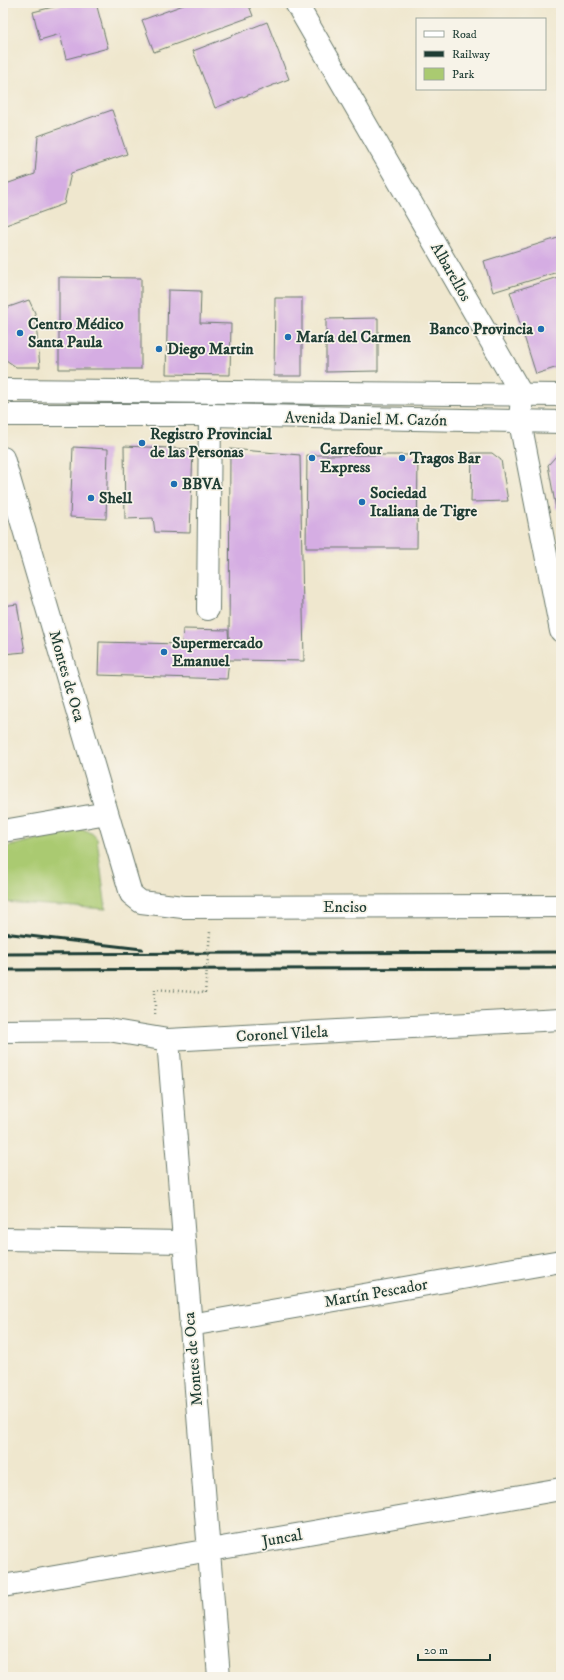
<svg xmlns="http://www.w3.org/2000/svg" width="564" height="1680" viewBox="0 0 564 1680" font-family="'IM FELL DW Pica',serif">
	<rect width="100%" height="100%" fill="#f7f3e8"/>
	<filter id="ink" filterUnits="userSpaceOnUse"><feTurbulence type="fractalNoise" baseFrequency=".025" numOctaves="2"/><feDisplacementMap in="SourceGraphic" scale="8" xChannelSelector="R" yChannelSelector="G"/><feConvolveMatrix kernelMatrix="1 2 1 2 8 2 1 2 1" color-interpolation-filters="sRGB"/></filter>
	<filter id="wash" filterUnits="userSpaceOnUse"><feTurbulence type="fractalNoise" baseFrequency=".012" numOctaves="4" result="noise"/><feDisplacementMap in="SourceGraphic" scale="16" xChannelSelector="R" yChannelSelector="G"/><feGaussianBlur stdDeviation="0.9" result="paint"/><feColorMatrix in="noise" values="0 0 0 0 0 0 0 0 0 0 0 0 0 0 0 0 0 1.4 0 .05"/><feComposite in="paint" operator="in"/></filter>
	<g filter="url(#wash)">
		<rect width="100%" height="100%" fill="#efe7ce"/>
		<!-- green -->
		<path fill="#aaca71" stroke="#648452" d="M77,829C86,829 92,832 97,839L106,909L3,902V848Z"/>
		<g id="blocks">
			<!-- building -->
			<path fill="#d5ade3" d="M69,3H96L108,48L66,59L60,34L40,40L33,12Z
				M189,3H248L253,16L154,52L142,20Z
				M267,22L289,79L215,108L193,51Z
				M112,110L127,154L71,173L64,204L3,226V185L35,174L38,136Z
				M561,237V271L493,292L484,261Z
				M561,276V366L536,374L510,292Z
				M59,277L141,278V369H59Z
				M168,290L201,291L200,323L231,324L230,375L166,374Z
				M275,298H302V376H274Z
				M29,300L35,313L40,367H16L6,360L3,354V309Z
				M378,318V371L326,372V319Z
				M124,446L193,449L190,533L155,532L153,518L125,519Z
				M73,447L108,449L106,519L70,517Z
				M230,449L300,455L304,661L229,660L227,679L98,675L99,642L182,644L183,629L228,630L229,644Z
				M472,453H492L501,460L508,501L471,502Z
				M307,455H418L417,548H306Z
				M557,455H561V508L556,509L548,465Z
				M17,604L25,652L3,654V606Z"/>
		</g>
	</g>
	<g filter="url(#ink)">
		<use href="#blocks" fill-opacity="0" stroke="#68786a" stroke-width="1"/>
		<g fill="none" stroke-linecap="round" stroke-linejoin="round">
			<!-- minor casing -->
			<g stroke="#68786a" stroke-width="24">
				<path id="minor" d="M296,3L522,395L520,422L561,631
					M3,458L131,894L141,902L183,907L561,906
					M208,609L210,415
					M3,831L107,813
					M3,1031L108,1030L168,1040L561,1019
					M168,1040L219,1677
					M3,1239L183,1242
					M190,1325L561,1261
					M3,1586L561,1489"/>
			</g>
			<!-- major casing -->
			<g stroke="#68786a" stroke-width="24">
				<path id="major" d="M3,390L561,395
					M3,415H210L561,422"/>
			</g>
			<!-- path -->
			<path stroke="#68786a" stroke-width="2.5" stroke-dasharray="1 3" stroke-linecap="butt" d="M155,1014V989L205,993"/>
			<!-- minor -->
			<use href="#minor" stroke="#fff" stroke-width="22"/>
			<!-- major -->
			<use href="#major" stroke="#fff" stroke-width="22"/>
			<!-- rail -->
			<path stroke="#1f3d34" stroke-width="3" d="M3,933L142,949
				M3,954L561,952
				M3,970L561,968"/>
			<!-- path-bridge -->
			<path stroke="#68786a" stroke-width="2.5" stroke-dasharray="1 3" stroke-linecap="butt" d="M205,993L210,932"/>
		</g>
	</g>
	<!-- markers -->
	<g fill="#1f6fb2" stroke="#f7f3e8" stroke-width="1.5">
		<circle cx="541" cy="329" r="4"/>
		<circle cx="20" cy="333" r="4"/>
		<circle cx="288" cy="337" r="4"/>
		<circle cx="159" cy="349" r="4"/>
		<circle cx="142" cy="443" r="4"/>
		<circle cx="312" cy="458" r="4"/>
		<circle cx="402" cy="458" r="4"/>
		<circle cx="174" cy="484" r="4"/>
		<circle cx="91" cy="498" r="4"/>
		<circle cx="362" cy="502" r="4"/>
		<circle cx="164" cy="652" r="4"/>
	</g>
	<g text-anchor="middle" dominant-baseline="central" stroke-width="3.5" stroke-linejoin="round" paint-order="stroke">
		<!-- street labels -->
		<g font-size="16" fill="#1f3d34" stroke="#f7f3e8">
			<text transform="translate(451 272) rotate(60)">Albarellos</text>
			<text transform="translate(366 419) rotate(1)">Avenida Daniel M. Cazón</text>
			<text transform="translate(67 676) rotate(74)">Montes de Oca</text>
			<text x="345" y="907">Enciso</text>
			<text transform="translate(282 1034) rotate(-3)">Coronel Vilela</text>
			<text transform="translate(376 1293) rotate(-10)">Martín Pescador</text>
			<text transform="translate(193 1359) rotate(-95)">Montes de Oca</text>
			<text transform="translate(282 1538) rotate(-10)">Juncal</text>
		</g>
		<!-- poi labels -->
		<g font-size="16" font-weight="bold" fill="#1f3d34" stroke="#f7f3e8" text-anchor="start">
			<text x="28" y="324">Centro Médico<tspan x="28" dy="18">Santa Paula</tspan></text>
			<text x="533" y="329" text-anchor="end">Banco Provincia</text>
			<text x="296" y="337">María del Carmen</text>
			<text x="167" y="349">Diego Martin</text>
			<text x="150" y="434">Registro Provincial<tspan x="150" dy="18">de las Personas</tspan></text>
			<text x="320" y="449">Carrefour<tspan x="320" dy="18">Express</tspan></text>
			<text x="410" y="458">Tragos Bar</text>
			<text x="182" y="484">BBVA</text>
			<text x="370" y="493">Sociedad<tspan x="370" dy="18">Italiana de Tigre</tspan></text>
			<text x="99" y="498">Shell</text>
			<text x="172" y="643">Supermercado<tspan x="172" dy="18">Emanuel</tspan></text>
		</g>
	</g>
	<!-- margin -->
	<rect width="564" height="1680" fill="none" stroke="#f7f3e8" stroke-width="16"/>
	<!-- legend -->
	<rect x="416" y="18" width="130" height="72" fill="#f7f3e8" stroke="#a1aaa0"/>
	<rect x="424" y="31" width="20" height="6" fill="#ffffff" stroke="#a1aaa0"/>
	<text x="452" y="38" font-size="12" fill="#1f3d34">Road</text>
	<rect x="424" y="51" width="20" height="6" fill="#1f3d34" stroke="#a1aaa0"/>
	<text x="452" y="58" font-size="12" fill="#1f3d34">Railway</text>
	<rect x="424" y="68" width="20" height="12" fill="#aaca71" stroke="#a1aaa0"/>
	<text x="452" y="78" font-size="12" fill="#1f3d34">Park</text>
	<!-- scale -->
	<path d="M418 1654v6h72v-6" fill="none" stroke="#1f3d34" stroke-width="2"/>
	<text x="424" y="1654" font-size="12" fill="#1f3d34" stroke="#f7f3e8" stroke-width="3" paint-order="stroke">20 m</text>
</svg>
